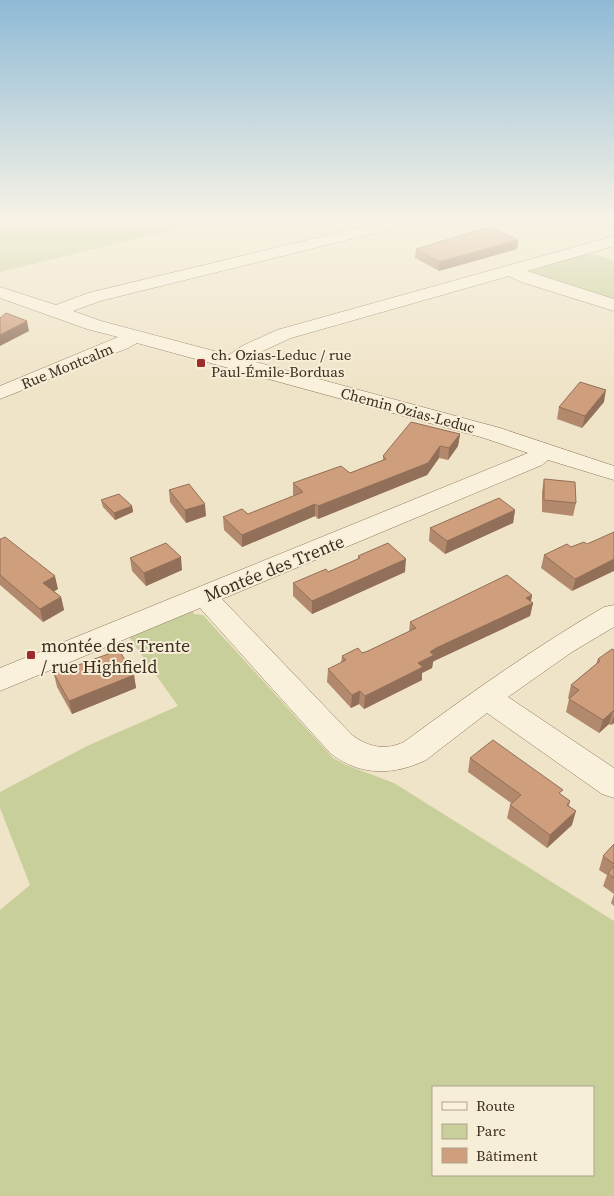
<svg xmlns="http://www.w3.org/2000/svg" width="614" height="1196" viewBox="0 0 614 1196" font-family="'Source Serif 4',serif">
	<rect width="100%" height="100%" fill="#f0e4c8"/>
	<!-- green -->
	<path fill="#c9cf9b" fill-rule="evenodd" d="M0,218H221L0,272Z
		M582,254L598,255L614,261V301L529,271Z
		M192,611L194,614L203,615L333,758L346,765L394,783L614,921V1196H0V910L30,885L0,808V792L87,746L178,706L129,637ZM433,1087H593V1175H433Z"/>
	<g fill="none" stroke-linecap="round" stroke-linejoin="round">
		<!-- minor casing -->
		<g stroke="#8d765c" stroke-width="1">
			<path id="minor" d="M400,218H426L424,221L100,301L73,311L101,321L229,355L242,346L277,330L614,236V246L527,271L614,299V311L521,282L509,276L291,338L256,354L248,360L500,428L614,466V480L548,460L542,465L222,599L352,735C368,747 385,751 404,742C469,694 534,648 604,607L614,605V627L572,652L508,697L614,768V798L602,794L487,713L426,760C393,776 359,776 330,753L200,608L0,691V668L528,453L484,438L137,343L128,348L0,399V386L118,337L87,329L0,298V287L56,305L88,293Z"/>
		</g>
		<!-- minor -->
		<use href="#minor" fill="#faf1dc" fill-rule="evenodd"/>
	</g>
	<!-- wall -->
	<path fill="#b2896c" d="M518,240L517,249L439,271L415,258L416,249Z
		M604,402L582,428L557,419L559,407Z
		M460,434L458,446L448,460L439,458L427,475L318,519L315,516L242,547L224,530L223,517L248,514L294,496L293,495V483L350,473L383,460V456Z
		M544,479L576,503L573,516L542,512V492Z
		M169,490L206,516L186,523L170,502Z
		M101,500L132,506L133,512L115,520L103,507Z
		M515,510L513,523L445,554L429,541L430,528Z
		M0,539L58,589L54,591L61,597L64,610L43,622L0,585Z
		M584,542L572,591L541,568L544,555L571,547Z
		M358,556L405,572L312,614L293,596V583L328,572L358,559Z
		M130,558L182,570L146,586L132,571Z
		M532,595L531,602L533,603L530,616L434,661L433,662L432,668L422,673V680L364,709L359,704L351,708L327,682L328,669L341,663L342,656L362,653L368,651L409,632L410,622Z
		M614,650V723L611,725L609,724L599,733L566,712L569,699L568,698L571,685L596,664L598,659Z
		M54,674L134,675L136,688L72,714L57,687Z
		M470,758L561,795L570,801L569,806L572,825L547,848L507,818L510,805L511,803L468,772Z
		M614,844V894L603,886L607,875L599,870L603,856Z
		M614,894V906L611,903Z"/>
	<!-- shaded-wall -->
	<path fill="#916f58" d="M518,240L517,249L439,271V262Z
		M27,321L29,331L0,346V335Z
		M606,390L604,402L582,428L585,416Z
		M460,434L458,446L448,460L449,448Z
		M440,446L439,458L427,475L318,519V506Z
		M205,504L206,516L186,523L185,510Z
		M315,504V516L242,547V535Z
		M132,506L133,512L115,520L114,513Z
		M515,510L513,523L445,554L447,541Z
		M181,557L182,570L146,586L144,573Z
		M406,559L405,572L312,614V601Z
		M614,559V571L572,591L575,579Z
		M55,576L58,589L46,596L43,583Z
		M532,595L530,604L533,603L530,616L434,661L433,662L432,668L422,673V680L364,709L365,696L418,663L436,648Z
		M61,597L64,610L43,622L40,609Z
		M134,675L136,688L72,714L69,701Z
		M360,691L359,704L351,708L352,695Z
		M613,711L609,724L599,733L603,720Z
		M614,716V723L611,725Z
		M576,811L572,825L547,848L550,835Z"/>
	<!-- building -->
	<path fill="#cf9f7d" stroke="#916f58" d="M490,227L518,240L439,262L416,249Z
		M6,313L27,321L0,335V318Z
		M580,382L606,390L585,416L559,407Z
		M411,422L460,434L449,448L440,446L428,463L318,506L315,504L242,535L223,517L242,509L248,514L303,492L293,483L341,466L350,473L386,459L383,456Z
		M544,479L575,482L576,503L544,500Z
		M189,484L205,504L185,510L169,490Z
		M119,494L132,506L114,513L101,500Z
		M499,498L515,510L447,541L430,528Z
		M614,532V559L575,579L544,555L567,544L571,547L584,542L587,544Z
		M5,537L55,576L43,583L61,597L40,609L0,575V539H1Z
		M166,543L181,557L144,573L130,558Z
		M388,543L406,559L312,601L293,583L326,569L328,572L360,558L358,556Z
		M507,575L532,595L526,598L533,603L436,648L430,652L434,655L418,663L423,667L365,696L360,691L352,695L328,669L346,660L342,656L358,648L362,653L368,651L416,628L410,622Z
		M612,649L614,650V712L613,711L603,720L569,699L579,690L571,685L600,661L598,659Z
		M119,650L134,675L69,701L54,674Z
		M493,740L563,790L559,793L570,801L567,805L576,811L550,835L510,805L521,795L470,758Z
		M614,844V864L603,856Z
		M614,866V878L608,873Z"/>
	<!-- sky -->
	<linearGradient id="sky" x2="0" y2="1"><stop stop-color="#8fbad6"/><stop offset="0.57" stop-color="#f8f3e6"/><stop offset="1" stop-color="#f8f3e6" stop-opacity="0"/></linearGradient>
	<rect width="614" height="385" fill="url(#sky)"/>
	<!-- markers -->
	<g fill="#9e2a2b" stroke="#f7eed8" stroke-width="2">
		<rect x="196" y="358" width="10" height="10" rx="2.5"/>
		<rect x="26" y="650" width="10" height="10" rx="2.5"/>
	</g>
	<g text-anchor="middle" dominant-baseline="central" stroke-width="4" stroke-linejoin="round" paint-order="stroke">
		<!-- far-poi labels -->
		<g font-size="15" fill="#3d2e20" stroke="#f7eed8" text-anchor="start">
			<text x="211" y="354">ch. Ozias-Leduc / rue<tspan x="211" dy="17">Paul-Émile-Borduas</tspan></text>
		</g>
		<!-- far-street labels -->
		<g font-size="15" fill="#3d2e20" stroke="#f7eed8">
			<text transform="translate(67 366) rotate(-22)">Rue Montcalm</text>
			<text transform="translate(408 410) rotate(15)">Chemin Ozias-Leduc</text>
		</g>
		<!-- street labels -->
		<g font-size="18" fill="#3d2e20" stroke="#f7eed8">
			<text transform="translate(274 568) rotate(-22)">Montée des Trente</text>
		</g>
		<!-- poi labels -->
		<g font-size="18" fill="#3d2e20" stroke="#f7eed8" text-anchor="start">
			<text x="41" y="645">montée des Trente<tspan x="41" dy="21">/ rue Highfield</tspan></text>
		</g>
	</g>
	<!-- legend -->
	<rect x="432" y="1086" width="162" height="90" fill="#f7eed8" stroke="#ada18e"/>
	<rect x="442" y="1102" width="25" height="8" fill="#faf1dc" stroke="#ada18e"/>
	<text x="476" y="1111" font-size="15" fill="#3d2e20">Route</text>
	<rect x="442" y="1124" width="25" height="15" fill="#c9cf9b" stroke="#ada18e"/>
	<text x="476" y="1136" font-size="15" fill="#3d2e20">Parc</text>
	<rect x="442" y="1148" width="25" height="15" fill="#cf9f7d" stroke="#ada18e"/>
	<text x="476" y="1161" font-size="15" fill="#3d2e20">Bâtiment</text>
</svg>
